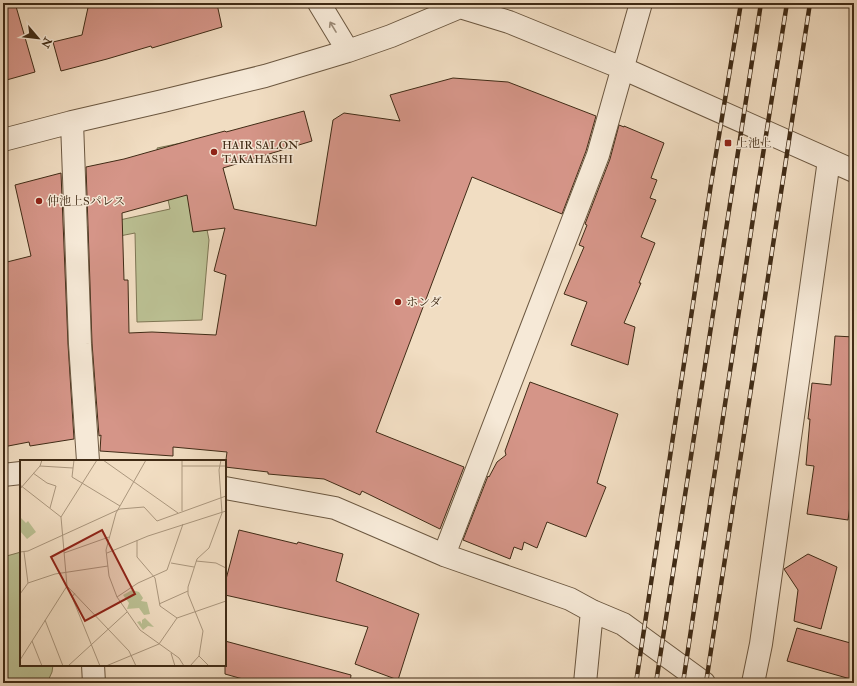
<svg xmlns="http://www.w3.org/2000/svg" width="857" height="686" viewBox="0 0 857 686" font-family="'IM FELL Double Pica','Noto Serif JP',serif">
	<rect width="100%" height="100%" fill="#f1ddc2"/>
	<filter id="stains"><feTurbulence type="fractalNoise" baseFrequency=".005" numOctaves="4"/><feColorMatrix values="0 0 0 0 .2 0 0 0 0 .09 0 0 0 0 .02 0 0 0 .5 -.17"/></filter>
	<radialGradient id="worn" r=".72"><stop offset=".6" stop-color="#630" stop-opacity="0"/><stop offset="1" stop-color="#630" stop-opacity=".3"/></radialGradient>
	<!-- green -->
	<path fill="#bbc093" stroke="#7e7654" d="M186,142L199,188L209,240L202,320L137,322L135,233L84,243L83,228L170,209L157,148Z
		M21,552V665H53L52,672L47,683H3V557Z"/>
	<!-- building -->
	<path fill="#d59588" stroke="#402b16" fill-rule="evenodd" d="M3,3H15L35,72L3,81Z
		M89,3L217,4L222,27L152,48L151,46L107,59L61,71L53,42L82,35Z
		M453,78L508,82L596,116L586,151L562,214L472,177L376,432L464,467L440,529L362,491L360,495L324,479L268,474V472L225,467L227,452L173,447V456L100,451L101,435L99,436L92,343L86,167L124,159L195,139L225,131L226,132L304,111L312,141L223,168L234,209L316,226L333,120L344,113L400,121L390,95ZM187,195L193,232L225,228L214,271L226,275L216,335L152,332L129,333L128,280H124L122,213Z
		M619,125L624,127V126L664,143L651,178L657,180L650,198L656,200L641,237L655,243L639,283H641L624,323L635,327L628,365L571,345L587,302L564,294L584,247L579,245L587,225L585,224L610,159Z
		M61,173L68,344L74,439L30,446L29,442L3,447V263L31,256L15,185Z
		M835,336L854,337V477L848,520L807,514L814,466L806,465L810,419H808L812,383L831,385Z
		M530,382L618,414L597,483L606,487L586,537L547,522L537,548L524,542L522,550L514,547L510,559L463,540L488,476L489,477L497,462L506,455L505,451Z
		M239,530L297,544L298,542L343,554L336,581L419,614L398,680L355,664L368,627L225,595V583Z
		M808,554L837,567L821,629L794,621L798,590L784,569Z
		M797,628L854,644V680L787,661Z
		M225,641L351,675L350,683H257L225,674Z"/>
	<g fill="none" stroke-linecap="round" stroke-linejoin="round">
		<!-- minor casing -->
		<g stroke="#6c5841" stroke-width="24">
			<path id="minor" d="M319,3L348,51
				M72,122L80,344L88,461
				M3,140L72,122L163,101L265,76L348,51L391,36L460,7L509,22L622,68L854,171
				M3,475L21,473
				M225,488L335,508L444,555L570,599L592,611L623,624L704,683
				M444,555L598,155L641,3
				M93,665L94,683
				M585,683L592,611
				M753,683L761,644L829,160"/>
		</g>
		<!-- minor -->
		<use href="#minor" stroke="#f6e9d7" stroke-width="22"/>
		<!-- rail casing -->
		<g stroke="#402b16" stroke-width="4.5">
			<path id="rail" d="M636,683L711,184L741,3
				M656,683L761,3
				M683,683L757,192L787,3
				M706,683L810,3"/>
		</g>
		<!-- rail -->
		<use href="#rail" stroke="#f6e9d7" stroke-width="3" stroke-dasharray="9" stroke-linecap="butt"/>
	</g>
	<!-- one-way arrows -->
	<defs><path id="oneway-shaft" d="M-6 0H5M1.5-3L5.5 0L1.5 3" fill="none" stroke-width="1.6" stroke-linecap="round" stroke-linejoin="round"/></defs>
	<use stroke="#9b8a76" href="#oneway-shaft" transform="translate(333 27) rotate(-121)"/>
	<!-- markers -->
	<g fill="#8f2418" stroke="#f6e9d7" stroke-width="1.5">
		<rect x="724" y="139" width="8" height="8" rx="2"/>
		<circle cx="214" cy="152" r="4"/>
		<circle cx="39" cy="201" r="4"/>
		<circle cx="398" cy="302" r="4"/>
	</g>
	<g text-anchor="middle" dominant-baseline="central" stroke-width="3" stroke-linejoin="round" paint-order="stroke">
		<!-- poi labels -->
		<g font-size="12" fill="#402b16" stroke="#f6e9d7" text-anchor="start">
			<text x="736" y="143">上池上</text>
			<text x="222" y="145">HAIR SALON<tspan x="222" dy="14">TAKAHASHI</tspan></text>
			<text x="47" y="201">仲池上Sパレス</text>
			<text x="406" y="302">ホンダ</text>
		</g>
	</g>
	<!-- overview -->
	<g transform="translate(20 460)">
		<rect width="206" height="206" fill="#f1ddc2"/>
		<path d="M0,57L6,63L8,61L16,72L7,79L0,71ZM112,130L119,132L123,138L121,141L127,142L130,154L124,155L119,148L107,149L109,143L103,135ZM125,158L134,167L128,166L123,170L117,162L120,161L122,164V160Z" fill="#bbc093"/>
		<path fill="none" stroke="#aa967d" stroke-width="1" d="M54,0L52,17L100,46M83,0L158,53M126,0L96,53L86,90L89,116L97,137L120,170L159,198L164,206M20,6L53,8M162,6H206M13,13L27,23L36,26L30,48M0,25L41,57M0,29L20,6L22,0M162,51V0M117,80V97L135,118L140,146L157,158M0,92L8,91L100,49L124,47L137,61L206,36M4,92L8,123M44,93L89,77M87,93L128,76L206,51M176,101L196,103L206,108M151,103L174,107M47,126L109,191L116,206M55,133L52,137L80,206M0,134L8,123L35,114L88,106M97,137L118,123L147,110L163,64M139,144L168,131M25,160L43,206M12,181L22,206M151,193L155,206M179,196L189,206M0,200L47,126L41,57L77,0M48,206L107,152M86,206L139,184L157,158L206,141M170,206L179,196L183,171L168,134V127L177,99L189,88L202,53L199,10L201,0"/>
		<path fill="#8f2418" fill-opacity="0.15" stroke="#8f2418" stroke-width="2" d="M82,70L115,134L65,161L31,97Z"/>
		<rect width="206" height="206" fill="none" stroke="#402b16" stroke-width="2"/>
	</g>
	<!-- margin -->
	<rect width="857" height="686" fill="none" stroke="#f1ddc2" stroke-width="16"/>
	<rect x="4" y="4" width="849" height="678" fill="none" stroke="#402b16" stroke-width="2"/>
	<rect x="8" y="8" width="841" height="670" fill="none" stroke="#402b16"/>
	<!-- north arrow -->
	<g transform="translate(38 38) rotate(118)" stroke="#f6e9d7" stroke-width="3" paint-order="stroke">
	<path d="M0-3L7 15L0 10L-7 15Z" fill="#402b16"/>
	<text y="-6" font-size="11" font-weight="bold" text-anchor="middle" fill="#402b16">N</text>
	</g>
	<rect width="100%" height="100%" filter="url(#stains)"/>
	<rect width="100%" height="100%" fill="url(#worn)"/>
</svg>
